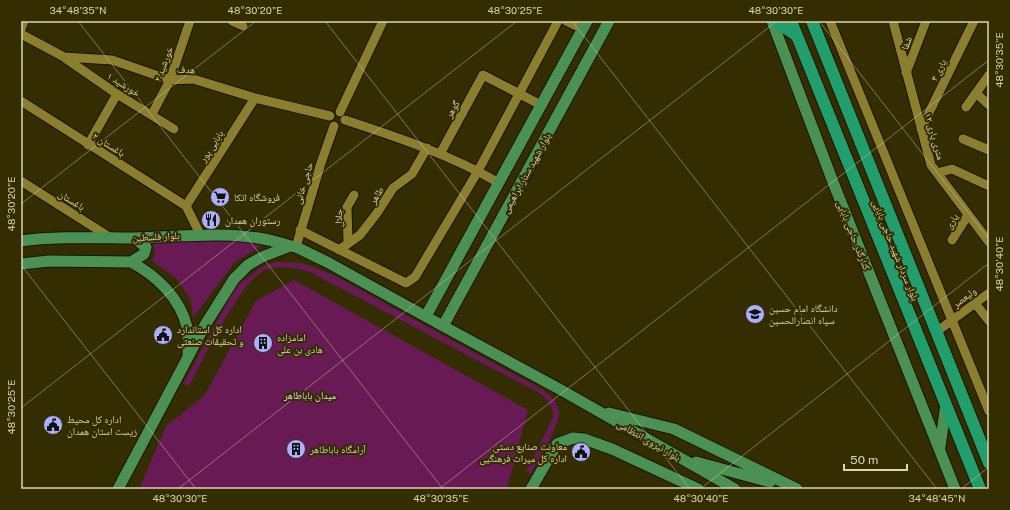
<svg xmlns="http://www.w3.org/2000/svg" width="1010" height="510" viewBox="0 0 1010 510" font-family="'Public Sans','Noto Naskh Arabic',sans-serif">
	<rect width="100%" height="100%" fill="#342d02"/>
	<!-- green -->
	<path fill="#681a54" d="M243,240L261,246L234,263L193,318L191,300L176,278L152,261L155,252L152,241Z
		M276,262L302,263L335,276L543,390C550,395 558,402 559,412C560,425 538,460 531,474L526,471L553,418C553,407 549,401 541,394L310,272C296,268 280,264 265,270C240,281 204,359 189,386L183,384L229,299L240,283L263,266Z
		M294,280L528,410L507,489H139L166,426L204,396L256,301Z"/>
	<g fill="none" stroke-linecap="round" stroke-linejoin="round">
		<!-- minor casing -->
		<g stroke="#191500" stroke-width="11">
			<path id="minor" d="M232,21L243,26
				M566,21L583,29
				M830,21L989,411
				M893,21L931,165L989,242
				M21,29L24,21
				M21,34L64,57L112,60L170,80L193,79L255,98L330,116
				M65,58L117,94L174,129
				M906,73L926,21
				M976,93L989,105
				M21,101L186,206
				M966,107L989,75
				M340,112L383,21
				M152,114L170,80L190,21
				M345,120C397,137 451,155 499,183
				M921,129L974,21
				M963,139L989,150
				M88,145L117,94
				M440,154L483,75L541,105
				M937,173L952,169L989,186
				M21,181L111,238
				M186,206L255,98
				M186,206L200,234
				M300,230L406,283L415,277L478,171L558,21
				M952,240L968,215
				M348,242L347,207L354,195
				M296,247L321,163L334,126
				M339,250L360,235L377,213L393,188L412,174L427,148
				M975,303L989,321
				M936,332L989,293"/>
		</g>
		<!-- major casing -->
		<g stroke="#191500" stroke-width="13">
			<path id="major" d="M772,21L833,182L955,489
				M21,241C58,236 96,238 133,238C186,237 239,228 290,246
				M131,262L144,254L146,247L134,238
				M21,264L49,261L131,262C157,276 180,298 187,327C189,336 188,347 188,356
				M426,316L587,21
				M443,326L609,21
				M609,413L674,429L797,489
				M940,447L946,404
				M696,462L770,482
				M118,489L205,325L234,279L248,265L262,257L290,246L296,247L327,262L443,326L563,391L735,489
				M531,489L557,444L573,438L584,439L612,449L698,489"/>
		</g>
		<!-- highway casing -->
		<g stroke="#191500" stroke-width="14">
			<path id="highway" d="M775,21L796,35
				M791,21L980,489
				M812,21L989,463"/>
		</g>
		<!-- minor -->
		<use href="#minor" stroke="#8b7e2f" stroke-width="9"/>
		<!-- major -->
		<use href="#major" stroke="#4b9153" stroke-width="11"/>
		<!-- highway -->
		<use href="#highway" stroke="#219e6b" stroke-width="12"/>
	</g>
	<!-- ticks -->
	<path fill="none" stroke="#dad4af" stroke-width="1" stroke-opacity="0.45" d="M78,21L443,489M325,21L690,489M572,21L937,489M819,21L989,239M21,204L256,21M21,265L196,489M21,408L517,21M178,489L777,21M439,489L989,60M700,489L989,263M961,489L989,467"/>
	<!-- icons -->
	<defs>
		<g id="supermarket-disc" transform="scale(1)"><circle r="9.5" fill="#aab0fc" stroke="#342d02"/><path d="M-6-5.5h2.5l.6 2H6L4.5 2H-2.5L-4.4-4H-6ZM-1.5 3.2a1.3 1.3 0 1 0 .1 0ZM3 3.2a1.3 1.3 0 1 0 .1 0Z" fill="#111"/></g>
		<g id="restaurant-disc" transform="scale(1)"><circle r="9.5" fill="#aab0fc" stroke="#342d02"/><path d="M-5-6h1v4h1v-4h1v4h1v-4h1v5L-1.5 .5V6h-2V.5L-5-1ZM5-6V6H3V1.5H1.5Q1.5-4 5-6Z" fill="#111"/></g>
		<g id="university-disc" transform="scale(1)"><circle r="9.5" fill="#aab0fc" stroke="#342d02"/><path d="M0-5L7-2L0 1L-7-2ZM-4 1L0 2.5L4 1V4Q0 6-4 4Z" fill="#111"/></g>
		<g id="civic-disc" transform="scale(1)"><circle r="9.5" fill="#aab0fc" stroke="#342d02"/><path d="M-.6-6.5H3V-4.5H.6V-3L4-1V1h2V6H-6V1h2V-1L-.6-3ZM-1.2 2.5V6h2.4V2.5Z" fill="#111"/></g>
		<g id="building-disc" transform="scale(1)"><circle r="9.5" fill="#aab0fc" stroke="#342d02"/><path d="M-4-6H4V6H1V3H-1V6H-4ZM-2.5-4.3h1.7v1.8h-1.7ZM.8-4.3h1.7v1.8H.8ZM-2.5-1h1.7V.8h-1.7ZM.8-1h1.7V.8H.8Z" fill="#111"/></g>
	</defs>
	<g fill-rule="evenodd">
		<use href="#supermarket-disc" x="220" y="197"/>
		<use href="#restaurant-disc" x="211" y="220"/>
		<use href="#university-disc" x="755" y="314"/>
		<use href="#civic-disc" x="163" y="335"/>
		<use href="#building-disc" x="263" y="343"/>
		<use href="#civic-disc" x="53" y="425"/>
		<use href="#building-disc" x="296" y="449"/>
		<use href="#civic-disc" x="581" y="452"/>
	</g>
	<g text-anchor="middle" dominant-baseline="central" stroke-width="4" stroke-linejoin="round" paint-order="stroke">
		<!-- street labels -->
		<g font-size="10" fill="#dad4af" stroke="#342d02">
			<text transform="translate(906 43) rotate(-70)">شفا</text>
			<text transform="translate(163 64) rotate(-69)">خورشید ۲</text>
			<text transform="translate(186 69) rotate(2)">هدف</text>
			<text transform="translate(938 70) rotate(-64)">یاری ۴</text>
			<text transform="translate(124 84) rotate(32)">خورشید ۱</text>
			<text transform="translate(452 109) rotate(-60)">گوهر</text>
			<text transform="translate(935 136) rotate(74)">۱۲ متری یاری</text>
			<text transform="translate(109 144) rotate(32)">باغستان ۲</text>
			<text transform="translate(211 146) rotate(-57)">بابایی پور</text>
			<text transform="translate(526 173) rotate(-61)">بلوار شهید ستار ابراهیمی</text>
			<text transform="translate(303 183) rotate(-73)">حاجی خانی</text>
			<text transform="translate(376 195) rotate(-59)">طاهر</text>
			<text transform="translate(72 200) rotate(32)">باغستان</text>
			<text transform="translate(338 218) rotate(-88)">جلال</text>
			<text transform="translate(951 221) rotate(-58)">یاری</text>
			<text transform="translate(854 235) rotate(68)">کنارگذر حاجی بابایی</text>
			<text transform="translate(156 236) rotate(-3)">بلوار فلسطین</text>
			<text transform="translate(896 250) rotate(68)">بلوار سردار شهید حاجی بابایی</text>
			<text transform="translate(964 297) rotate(-37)">ولیعصر</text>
			<text transform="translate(649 440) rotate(30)">بلوار نیروی انتظامی</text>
		</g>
		<!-- poi labels -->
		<g font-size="10" fill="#dad4af" stroke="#342d02" text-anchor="start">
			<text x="234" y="197">فروشگاه اتکا</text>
			<text x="225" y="220">رستوران همدان</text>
			<text x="769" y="308">دانشگاه امام حسین<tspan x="769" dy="12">سپاه انصارالحسین</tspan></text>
			<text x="177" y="329">اداره کل استاندارد<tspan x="177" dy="12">و تحقیقات صنعتی</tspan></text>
			<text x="277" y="337">امامزاده<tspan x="277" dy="12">هادی بن علی</tspan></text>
			<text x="67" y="419">اداره کل محیط<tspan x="67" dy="12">زیست استان همدان</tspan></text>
			<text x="567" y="446" text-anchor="end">معاونت صنایع دستی<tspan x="567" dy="12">اداره کل میراث فرهنگیی</tspan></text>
			<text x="310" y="449">آرامگاه باباطاهر</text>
		</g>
		<!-- park labels -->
		<g font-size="10" fill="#f4dbeb" stroke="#342d02">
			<text x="310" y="395">میدان باباطاهر</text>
		</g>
	</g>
	<!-- border -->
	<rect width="1010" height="510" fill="none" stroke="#342d02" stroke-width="44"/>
	<!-- scale -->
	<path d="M844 464v6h63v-6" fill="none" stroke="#dad4af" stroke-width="2"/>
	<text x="850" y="464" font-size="12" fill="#dad4af" stroke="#342d02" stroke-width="3" paint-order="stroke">50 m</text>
	<rect x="22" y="22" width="966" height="466" fill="none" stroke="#dad4af" stroke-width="1.5"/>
	<g font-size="10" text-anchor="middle" fill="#dad4af">
		<text x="78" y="14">34°48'35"N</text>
		<text x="255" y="14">48°30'20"E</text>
		<text x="515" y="14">48°30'25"E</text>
		<text x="776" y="14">48°30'30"E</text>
		<text transform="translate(999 60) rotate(-90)" y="4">48°30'35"E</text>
		<text transform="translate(11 204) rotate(-90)" y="4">48°30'20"E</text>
		<text transform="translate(999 264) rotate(-90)" y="4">48°30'40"E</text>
		<text transform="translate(11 407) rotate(-90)" y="4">48°30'25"E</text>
		<text x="180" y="502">48°30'30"E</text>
		<text x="441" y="502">48°30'35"E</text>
		<text x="701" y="502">48°30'40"E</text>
		<text x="937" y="502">34°48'45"N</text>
	</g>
</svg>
